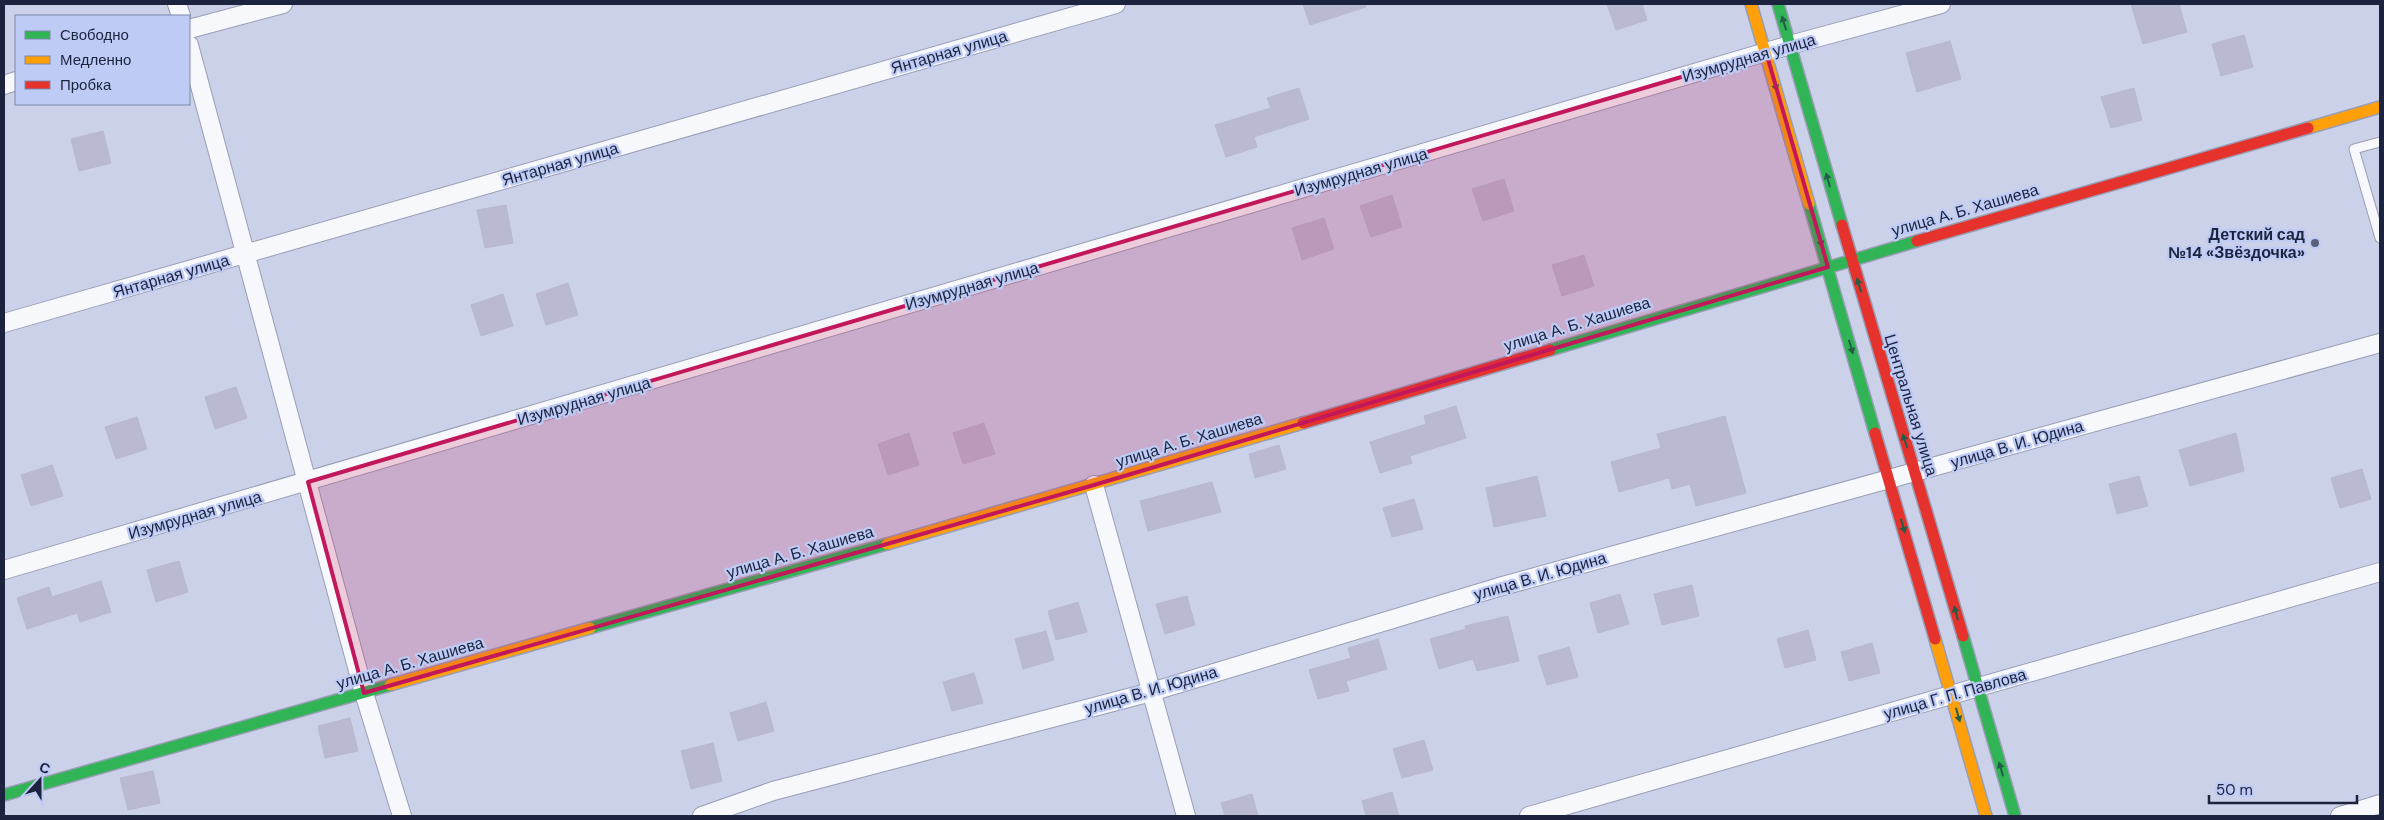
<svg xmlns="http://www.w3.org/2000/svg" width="2384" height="820" viewBox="0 0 2384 820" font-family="'DM Sans',sans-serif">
	<rect width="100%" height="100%" fill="#cbd1e8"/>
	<!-- building -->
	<path fill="#b9b9d3" stroke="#b8b8d0" d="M1303,4H1366V7L1310,25Z
		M1607,4H1642L1647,20L1616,30Z
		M2131,4H2179L2187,32L2143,44Z
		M2244,35L2253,67L2221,76L2212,44Z
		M1950,41L1961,79L1917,92L1906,53Z
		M1299,88L1309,119L1254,137L1257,147L1226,157L1215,125L1271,108L1267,98Z
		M2134,88L2142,120L2111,128L2101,97Z
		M103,131L111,163L79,171L71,139Z
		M1504,179L1514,211L1483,221L1472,189Z
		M1392,195L1402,227L1371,237L1360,206Z
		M506,205L513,243L485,248L477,210Z
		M1324,218L1334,249L1302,260L1292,228Z
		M1584,255L1594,286L1562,296L1552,265Z
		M568,283L578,315L546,325L536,294Z
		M503,294L513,326L481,336L471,305Z
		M236,387L247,418L215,429L205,397Z
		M1456,406L1466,438L1410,456L1412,463L1380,473L1370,442L1426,424L1424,416Z
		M1725,416L1746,493L1696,506L1690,484L1672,489L1669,478L1619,492L1611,462L1661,448L1657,434Z
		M137,417L147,449L116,459L105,427Z
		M984,423L995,454L963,464L953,433Z
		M909,433L919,465L888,475L878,444Z
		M2236,433L2244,471L2190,486L2179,450Z
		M1279,445L1286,469L1255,478L1249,454Z
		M52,465L63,496L31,506L21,475Z
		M2362,469L2371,499L2340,508L2331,478Z
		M1537,476L1546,516L1494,527L1486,488Z
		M2139,476L2148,506L2117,514L2109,484Z
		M1212,482L1221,512L1148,531L1140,501Z
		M1414,499L1423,529L1392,537L1383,508Z
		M179,561L188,592L156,602L147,570Z
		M101,581L111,612L80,622L77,613L27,629L17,598L49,587L52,597Z
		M1692,585L1699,616L1662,625L1654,594Z
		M1620,594L1629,624L1598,633L1590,603Z
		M1187,596L1195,625L1165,634L1156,604Z
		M1078,602L1087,632L1056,640L1048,611Z
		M1508,616L1519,661L1477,671L1473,659L1439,669L1430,639L1466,629L1465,626Z
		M1808,630L1816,660L1785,668L1777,639Z
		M1046,631L1054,660L1023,669L1015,639Z
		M1378,639L1387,669L1346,681L1349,691L1318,699L1309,670L1351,658L1348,648Z
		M1872,643L1880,673L1849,681L1841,652Z
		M1569,647L1578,677L1547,685L1538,656Z
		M974,673L983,703L952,711L943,682Z
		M766,702L774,731L738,741L730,713Z
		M350,718L358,751L325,758L318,726Z
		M1424,740L1433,770L1402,778L1393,749Z
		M713,743L722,781L691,789L681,751Z
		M153,771L160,803L128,810L120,778Z
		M1392,792L1399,816H1366L1362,801Z
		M1252,794L1258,816H1225L1221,803Z"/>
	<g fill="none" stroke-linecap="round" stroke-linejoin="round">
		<!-- lane casing -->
		<g stroke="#999eb5" stroke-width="11">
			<path id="lane" d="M2380,142L2354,149L2380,238"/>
		</g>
		<!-- street casing -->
		<g stroke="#999eb5" stroke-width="20">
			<path id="street" d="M177,4L181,16
				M189,29L283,4
				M189,45L364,693L402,816
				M4,85L16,81
				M4,323L1116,4
				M1094,485L1186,816
				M4,570L1790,45L1941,4
				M702,816L773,791L1151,692L1499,587L2380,343
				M1529,816L2380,572
				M2340,816L2380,804"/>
		</g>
		<!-- fast casing -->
		<g stroke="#999eb5" stroke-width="14">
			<path id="fast" d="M1778,4L1842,225
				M1809,204L1875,433
				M1550,350L1917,241
				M590,628L887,544
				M1963,636L2015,816
				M4,795L390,685"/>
		</g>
		<!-- slow casing -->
		<g stroke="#999eb5" stroke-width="14">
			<path id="slow" d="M1751,4L1809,204
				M2308,128L2380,107
				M887,544L1303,423
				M1935,639L1986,816
				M390,685L590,628"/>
		</g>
		<!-- jam casing -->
		<g stroke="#999eb5" stroke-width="14">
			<path id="jam" d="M1842,225L1963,636
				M1917,241L2308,128
				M1303,423L1550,350
				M1875,433L1935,639"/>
		</g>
		<!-- lane -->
		<use href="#lane" stroke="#f7f8fc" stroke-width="9"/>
		<!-- street -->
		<use href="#street" stroke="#f7f8fc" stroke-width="18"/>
		<!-- fast -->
		<use href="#fast" stroke="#30b455" stroke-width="11"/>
		<!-- slow -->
		<use href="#slow" stroke="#ff9f0a" stroke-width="11"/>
		<!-- jam -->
		<use href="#jam" stroke="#e5322d" stroke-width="11"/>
	</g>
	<!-- one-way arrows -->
	<defs><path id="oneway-solid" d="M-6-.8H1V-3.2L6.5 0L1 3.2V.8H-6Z" transform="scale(1.25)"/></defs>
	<g fill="#245d47">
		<use href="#oneway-solid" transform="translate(1784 23) rotate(-107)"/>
		<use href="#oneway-solid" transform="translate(1775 84) rotate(74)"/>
		<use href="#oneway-solid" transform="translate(1828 180) rotate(-106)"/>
		<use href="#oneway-solid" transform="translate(1820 240) rotate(74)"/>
		<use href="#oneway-solid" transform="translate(1859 285) rotate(-107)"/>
		<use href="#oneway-solid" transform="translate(1851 347) rotate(74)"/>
		<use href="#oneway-solid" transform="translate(1905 441) rotate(-107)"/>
		<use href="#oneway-solid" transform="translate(1903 526) rotate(74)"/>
		<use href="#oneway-solid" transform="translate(1956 613) rotate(-106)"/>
		<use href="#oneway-solid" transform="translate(1958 715) rotate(74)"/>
		<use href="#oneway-solid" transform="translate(2001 769) rotate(-106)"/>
	</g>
	<!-- marked area -->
	<path fill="#c2185b" fill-opacity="0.2" stroke="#c2185b" stroke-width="4" stroke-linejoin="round" d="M1766,52L1828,267L1094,485L364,693L308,482Z"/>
	<!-- markers -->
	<circle fill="#59607a" stroke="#becbf5" stroke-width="2" cx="2315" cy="243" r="5"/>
	<g text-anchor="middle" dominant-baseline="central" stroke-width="4.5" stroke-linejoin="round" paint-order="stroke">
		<!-- street labels -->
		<g font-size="16" fill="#1c233e" stroke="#becbf5">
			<text transform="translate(949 52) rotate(-16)">Янтарная улица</text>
			<text transform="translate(1749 58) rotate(-16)">Изумрудная улица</text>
			<text transform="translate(560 164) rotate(-16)">Янтарная улица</text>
			<text transform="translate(1361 172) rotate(-16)">Изумрудная улица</text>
			<text transform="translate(1965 210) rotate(-16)">улица А. Б. Хашиева</text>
			<text transform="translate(171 276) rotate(-16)">Янтарная улица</text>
			<text transform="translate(972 286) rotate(-16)">Изумрудная улица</text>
			<text transform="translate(1577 324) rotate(-17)">улица А. Б. Хашиева</text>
			<text transform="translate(584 401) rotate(-16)">Изумрудная улица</text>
			<text transform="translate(1911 405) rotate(73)">Центральная улица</text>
			<text transform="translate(1189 440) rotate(-17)">улица А. Б. Хашиева</text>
			<text transform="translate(2017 444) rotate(-16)">улица В. И. Юдина</text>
			<text transform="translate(195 515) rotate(-16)">Изумрудная улица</text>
			<text transform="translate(800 552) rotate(-16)">улица А. Б. Хашиева</text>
			<text transform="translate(1540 576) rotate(-16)">улица В. И. Юдина</text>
			<text transform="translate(410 663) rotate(-16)">улица А. Б. Хашиева</text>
			<text transform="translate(1151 690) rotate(-16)">улица В. И. Юдина</text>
			<text transform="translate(1955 694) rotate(-16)">улица Г. П. Павлова</text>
		</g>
		<!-- poi labels -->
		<g font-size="16" font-weight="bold" fill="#1c233e" stroke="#becbf5" text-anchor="end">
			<text x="2305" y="234">Детский сад<tspan x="2305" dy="18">№14 «Звёздочка»</tspan></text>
		</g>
	</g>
	<!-- border -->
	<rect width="2384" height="820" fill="none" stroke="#1c233e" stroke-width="10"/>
	<!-- legend -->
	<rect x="15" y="15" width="175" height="90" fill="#becbf5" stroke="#7d88ac"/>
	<rect x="25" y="31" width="25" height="8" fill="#30b455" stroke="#7d88ac"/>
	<text x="60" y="40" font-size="15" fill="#1c233e">Свободно</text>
	<rect x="25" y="56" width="25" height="8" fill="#ff9f0a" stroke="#7d88ac"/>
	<text x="60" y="65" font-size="15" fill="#1c233e">Медленно</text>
	<rect x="25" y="81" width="25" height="8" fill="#e5322d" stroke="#7d88ac"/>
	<text x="60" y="90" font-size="15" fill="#1c233e">Пробка</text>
	<!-- north arrow -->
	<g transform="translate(40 780) rotate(21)" stroke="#becbf5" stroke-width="4" paint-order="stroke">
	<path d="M0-4L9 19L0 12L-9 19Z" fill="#1c233e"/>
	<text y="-8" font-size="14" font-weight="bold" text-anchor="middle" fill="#1c233e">С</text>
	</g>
	<!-- scale -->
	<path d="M2209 795v8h148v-8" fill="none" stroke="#1c233e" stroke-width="2.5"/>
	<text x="2216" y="795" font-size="15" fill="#1c233e" stroke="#becbf5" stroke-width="4" paint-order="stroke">50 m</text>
</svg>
